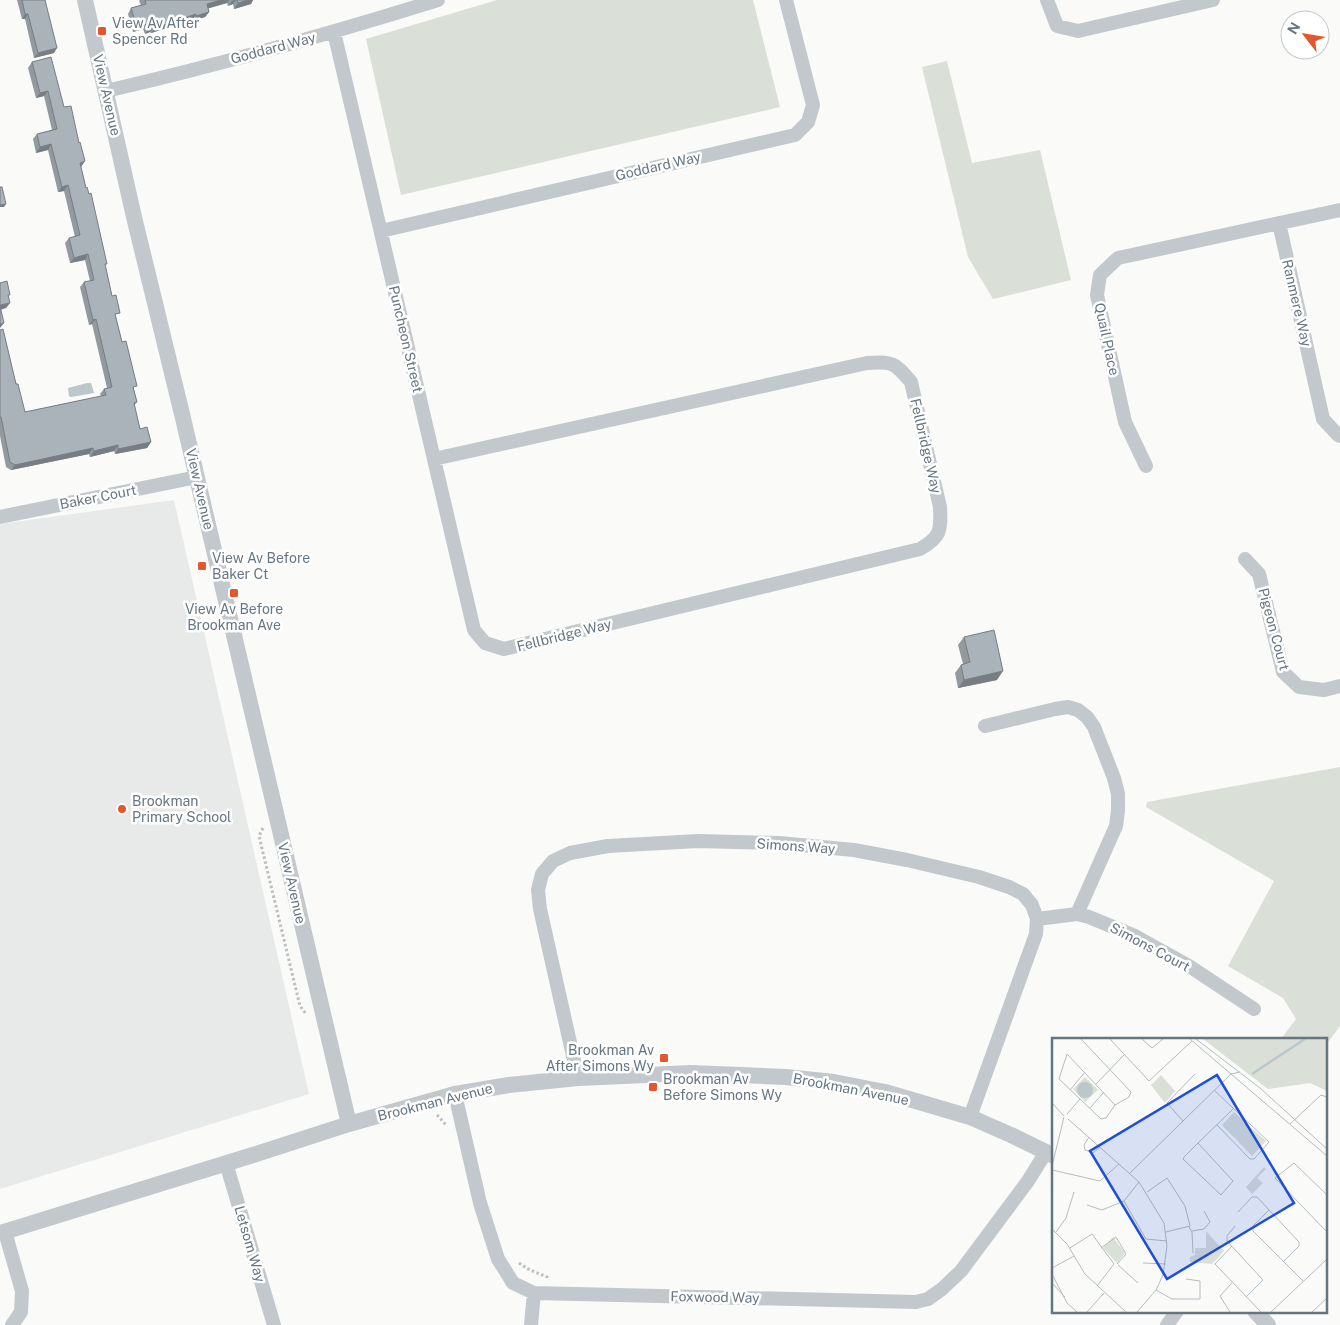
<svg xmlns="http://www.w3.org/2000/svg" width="1340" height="1325" viewBox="0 0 1340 1325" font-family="'Public Sans',sans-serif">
	<rect width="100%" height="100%" fill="#fafaf8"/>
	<!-- built -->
	<path fill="#e8e9e9" d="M174,500L309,1094L0,1189V524Z"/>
	<!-- green -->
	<path fill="#dadfd7" d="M497,0H753L780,107L401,195L366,39Z
		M947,61L972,163L1040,150L1071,280L993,299L968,257L922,67Z
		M1340,767V1026L1326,1045V1039H1281L1296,1019L1283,998L1228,966L1274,881L1146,807L1147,802Z"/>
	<!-- water -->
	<path fill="#bbc7cb" d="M87,383H91L94,393L71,397L69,396L68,388Z"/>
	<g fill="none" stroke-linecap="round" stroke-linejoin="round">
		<!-- path -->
		<path stroke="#bbbfc2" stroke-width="3" stroke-dasharray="2.5 2.5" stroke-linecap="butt" d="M263,828L259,836L300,1006L306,1014
			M437,1115L446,1125
			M519,1263L528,1269L547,1277V1279"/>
		<!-- minor -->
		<path stroke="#c3c8cc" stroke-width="14" d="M1047,0L1057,26L1078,31L1213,0
			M334,32L474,630L485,643L504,649L920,549C941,537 941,531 940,507L911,382C895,363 893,361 867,363L434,459
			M106,91C218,65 329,34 438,0
			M1279,223L1323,419L1338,435L1340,436
			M381,231L795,135L808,122L813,105L786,0
			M1146,466L1125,422L1097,295L1100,275L1118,258L1340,210
			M0,517L197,477
			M1245,559L1259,574L1283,672L1299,687L1324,690L1340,686
			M985,726L1055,709L1068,707L1078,710L1087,717L1094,727L1114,778L1118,794V811L1116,826L1077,914
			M1037,919L1077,914L1089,917L1135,936L1189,966L1254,1009
			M578,1078L540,909L538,890L542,874L553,861L570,853L608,846L698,841L779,843L854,850L907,860L979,877L1009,887L1023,894L1032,905L1037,919L1036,934L970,1117
			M455,1094L480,1203L498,1259L513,1283L534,1293L916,1302L928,1299L942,1289L961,1271L1028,1181L1046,1152
			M226,1163L274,1325
			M5,1232L22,1291L21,1312L12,1325
			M531,1325L534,1293
			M1167,1325L1177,1311"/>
		<!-- tertiary -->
		<path stroke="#c3c8cc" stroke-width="16" d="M85,0L134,217L182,414L349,1124
			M0,1233L253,1155L349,1124L455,1094L509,1085L578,1078L692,1073L786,1077L834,1082L885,1092L970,1117L1011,1135L1054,1156
			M1255,1311L1268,1325"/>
	</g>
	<!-- wall -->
	<path fill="#929a9f" d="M17,0H45L54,53L34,58L25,19H22Z
		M140,0H253L251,4L234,9L233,4L228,6L227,3L208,8L209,12L205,17L192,21V20L151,33L150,32L145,34L143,29L133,32L128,14L131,8L141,5L139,1Z
		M32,62L64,107L81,167L105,266L116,318L137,402L134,406L140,429L151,442L147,448L115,454L114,451L90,457L89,454L11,470L6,467L0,436V330L25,412L101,396L100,394L104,389L107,388L92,324L89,325L80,287L84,282L90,281L85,260L70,263L65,243L69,238L75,237L64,191L58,192L48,150L36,153L33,139L37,134L52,130L44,96L36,98L28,68Z
		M964,637L997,680L958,688L955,673L961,665L963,664L958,645Z"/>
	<!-- shaded-wall -->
	<path fill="#777d82" d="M221,0H229L227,3L203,10L207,4Z
		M234,0H236L233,4L228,6L232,1Z
		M249,0H253L251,4L234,9L238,3Z
		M209,12L205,17L192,21L196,16Z
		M25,14H28L25,19H22Z
		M196,14L192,20L151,33L155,28Z
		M147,24L143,29L133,32L137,27Z
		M154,26L150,32L145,34L149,28Z
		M57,48L54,53L34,58L38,53Z
		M48,91L44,96L36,98L40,93Z
		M51,144L48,150L36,153L40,147Z
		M85,161L81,167L80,163Z
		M68,185L64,191L58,192L62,187Z
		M6,204L4,207H0V205Z
		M88,254L85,260L70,263L74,258Z
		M10,303L6,308L0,310V305Z
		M96,319L92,324L89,325L93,320Z
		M4,323L0,328V324Z
		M151,442L147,448L115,454L118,449Z
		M118,445L114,451L90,457L94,451Z
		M93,448L89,454L11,470L15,465Z
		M1003,671L997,680L958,688L964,680Z"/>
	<!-- building -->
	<path fill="#aab3b9" stroke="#777d82" d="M22,0H45L57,48L38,53L28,14H25Z
		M145,0H221L207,4L209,12L196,16V14L155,28L154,26L149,28L147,24L137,27L131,8L146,4Z
		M237,0H249L238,3Z
		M51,57L64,107L71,106L79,143L80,142L85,161L80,163L86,188L87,187L89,194L91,193L107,264H105L112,296L116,295L120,313L115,314L122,342L126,341L137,386L133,387L137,402L134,403L140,429L147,427L151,442L118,449V445L94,451L93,448L15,465L10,462L1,417H0V330L3,329L16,384H18L25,412L106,395L104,389L112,387L96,319L93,320L84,282L94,280L88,254L74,258L69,238L80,235L68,185L62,187L51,144L40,147L37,134L57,129L48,91L40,93L32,62Z
		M0,187H2L6,204L0,205Z
		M7,281L10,295H8L10,303L0,305V283Z
		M0,306L4,323L0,324Z
		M994,630L1003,671L964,680L961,665L970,662L964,637Z"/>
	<!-- markers -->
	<g fill="#e4572e" stroke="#fff" stroke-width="2">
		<rect x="97" y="26" width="10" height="10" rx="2.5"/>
		<rect x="197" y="561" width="10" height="10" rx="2.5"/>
		<rect x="229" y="588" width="10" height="10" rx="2.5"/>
		<circle cx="122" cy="809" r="5"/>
		<rect x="659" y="1053" width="10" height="10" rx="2.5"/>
		<rect x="648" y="1082" width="10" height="10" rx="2.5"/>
	</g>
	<g text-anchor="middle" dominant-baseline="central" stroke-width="5" stroke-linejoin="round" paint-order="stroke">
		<!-- poi labels -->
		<g font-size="14" fill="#657683" stroke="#fff" text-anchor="start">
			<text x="112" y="23">View Av After<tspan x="112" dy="16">Spencer Rd</tspan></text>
			<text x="212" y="558">View Av Before<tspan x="212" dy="16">Baker Ct</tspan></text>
			<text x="234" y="609" text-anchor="middle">View Av Before<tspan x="234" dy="16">Brookman Ave</tspan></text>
			<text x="132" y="801">Brookman<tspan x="132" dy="16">Primary School</tspan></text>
			<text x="654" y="1050" text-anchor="end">Brookman Av<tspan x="654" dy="16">After Simons Wy</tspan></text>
			<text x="663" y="1079">Brookman Av<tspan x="663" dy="16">Before Simons Wy</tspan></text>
		</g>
		<!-- street labels -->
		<g font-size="14" fill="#657683" stroke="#fff">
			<text transform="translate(273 48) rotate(-15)">Goddard Way</text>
			<text transform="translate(107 95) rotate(77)">View Avenue</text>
			<text transform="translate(658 166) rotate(-13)">Goddard Way</text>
			<text transform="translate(1297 303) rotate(77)">Ranmere Way</text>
			<text transform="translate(406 339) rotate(77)">Puncheon Street</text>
			<text transform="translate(1107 339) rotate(78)">Quail Place</text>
			<text transform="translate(926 446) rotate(77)">Fellbridge Way</text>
			<text transform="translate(200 489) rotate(77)">View Avenue</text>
			<text transform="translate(98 497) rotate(-11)">Baker Court</text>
			<text transform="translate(1274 629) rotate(75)">Pigeon Court</text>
			<text transform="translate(564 635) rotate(-14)">Fellbridge Way</text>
			<text transform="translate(796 846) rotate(4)">Simons Way</text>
			<text transform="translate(292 883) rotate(77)">View Avenue</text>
			<text transform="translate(1150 947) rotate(28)">Simons Court</text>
			<text transform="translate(851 1089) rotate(11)">Brookman Avenue</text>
			<text transform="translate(435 1102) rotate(-14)">Brookman Avenue</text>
			<text transform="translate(250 1244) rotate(74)">Letsom Way</text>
			<text transform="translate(715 1297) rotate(1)">Foxwood Way</text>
		</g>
	</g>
	<!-- overview -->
	<g transform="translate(1052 1038)">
		<rect width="275" height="275" fill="#fafaf8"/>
		<path d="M151,1H275V53L258,45L216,51ZM109,37L123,53L113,65L99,47ZM33,39L46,52L33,64L21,51ZM182,74L214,103L200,118L170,87ZM212,129L214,131L205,140L211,145L200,156L194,149ZM154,193L172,213L160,226L138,224V219L143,217V210H154ZM61,199L73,215L65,225L51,210Z" fill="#dadfd7"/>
		<path d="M25 52a8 8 0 1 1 16 0a8 8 0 1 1-16 0Z" fill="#bbc7cb"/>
		<path fill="none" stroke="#bbc7cb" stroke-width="2.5" d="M200,36L253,1"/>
		<path fill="none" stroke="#b5bdc2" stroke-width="1" d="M29,1L79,54L77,59L63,67M58,1L97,43L140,3M90,1L100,10L111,1M138,1L275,118M144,1L208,50L275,111M15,16L63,67L54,80L49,81L7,41ZM43,47L72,17M18,52L33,34M163,53L217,104L202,121H198L165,87M0,65L12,78M38,70L52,54M15,76L28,61M16,81L87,144L112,185L115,208L111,237L104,252L85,274M131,83L115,65L143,36M238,86L269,57L275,59M37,99L32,107L33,112L41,115L48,109M146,105L181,143L169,157L131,121L132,119L146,105L181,71M0,128L12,79M0,132L48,143L67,126M78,135L179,36L188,34M87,144L72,163L94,201L115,203M95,154L115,140L133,168L138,188L114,194M275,157L242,125L223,140L275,194M35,167L50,172L72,163M217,172L201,188V193L251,243M186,174L200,159H205L247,204V208L231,224M183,188L175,198V203L211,242L194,259M137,189L140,194L141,215M0,191L15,206L33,236L74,274M140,193L152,191L158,184L152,173M4,194L14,180L22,154M180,208L163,226L209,274M18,210L40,196L62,226M49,210L64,199L74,216L65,226M91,225L114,226M66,227L86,245M0,230L22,218M1,238L15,265L25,274M0,245L13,259M45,248L62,226M104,252L120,261H148V243L134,241M35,274L52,255M178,274L168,258L180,245M219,274L275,221M260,274L275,260"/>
		<path fill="#1d4ed8" fill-opacity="0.15" stroke="#1d4ed8" stroke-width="2.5" d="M165,37L242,165L115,241L38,113Z"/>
		<rect width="275" height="275" fill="none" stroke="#657683" stroke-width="2.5"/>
	</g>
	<!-- north arrow -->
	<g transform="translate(1305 35) rotate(301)"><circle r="24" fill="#ffffff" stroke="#c1c8cd"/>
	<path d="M0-4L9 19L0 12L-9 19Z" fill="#e4572e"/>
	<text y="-8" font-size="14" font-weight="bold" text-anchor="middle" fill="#657683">N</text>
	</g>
</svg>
